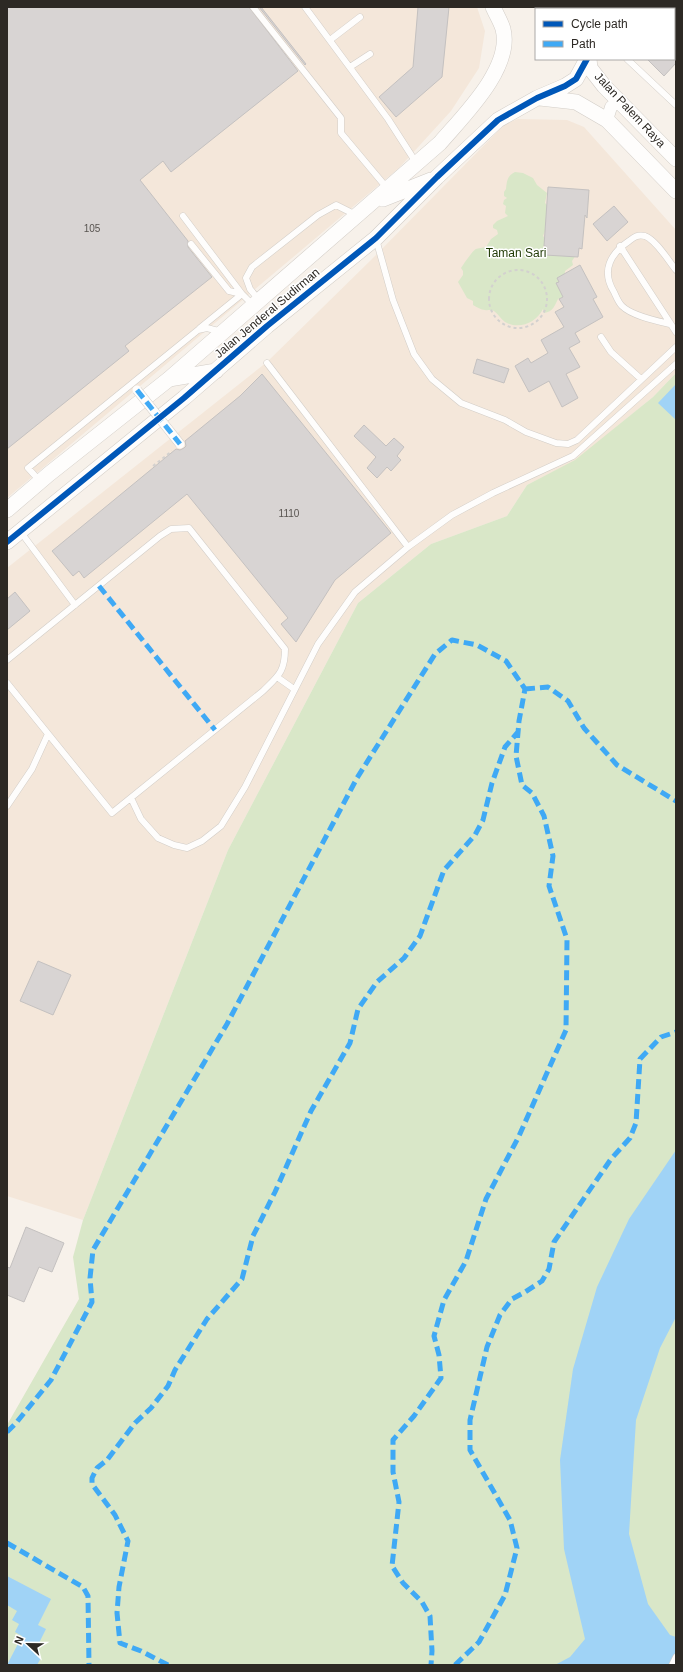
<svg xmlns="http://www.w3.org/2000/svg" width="683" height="1672" viewBox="0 0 683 1672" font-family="Helvetica,sans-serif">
	<rect width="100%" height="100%" fill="#f7f1ea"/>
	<!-- built -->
	<path fill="#f4e7da" d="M7,7H477L485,31L479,68L451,111L399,168L7,498Z
		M518,119L567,120L584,127L676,230V373L653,397L575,461L527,485L507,516L431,544L358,603L228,850L83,1220L7,1196V568L267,362L372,259L505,124Z"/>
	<!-- green -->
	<path fill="#d9e7c8" d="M515,172L523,173L533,178L537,185L547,193L545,203L548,206L547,220L545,227L548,229L545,231L543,236L546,239L543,248L546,251L576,255L572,261L573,265L565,271L563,297L558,299C555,305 553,312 544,313L543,309C536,323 519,330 505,322C501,319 498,314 494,311C490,309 488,311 485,310C481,310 477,307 473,305V301L467,298L458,282L463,275V271L461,268C463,265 473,250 476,249C478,248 483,248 486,247L491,239L498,234L497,230L493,228V225L497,221L508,216L505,213L506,206L503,204L504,200L507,198L504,196V192L506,189C507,181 507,176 515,172Z
		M676,373V626L669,621L676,626V1665H7V1425L79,1299L73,1257L83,1220L228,850L358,603L431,544L507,516L527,485L575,460L653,397Z"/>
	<!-- water -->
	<path fill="#a0d3f6" d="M676,384V420L658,403Z
		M676,1150V1317L660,1348L636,1420L629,1534L648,1604L670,1635L676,1637V1665H555L570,1657L585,1639L564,1549L560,1460L573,1369L597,1287L629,1219Z
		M7,1576L51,1599L38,1625L46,1629L34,1653L41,1658L37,1665H7L22,1636L15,1632L19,1624L12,1620L17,1611L7,1605Z"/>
	<!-- building -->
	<path fill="#d8d4d3" stroke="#c4c1c0" d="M7,7H249L298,71L171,172L163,161L140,180L188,241V247L212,277L125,346L129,351L7,449Z
		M259,7H261L306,64L305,65Z
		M418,7H449L442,77L396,117L379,97L413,67Z
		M647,59H676V63L664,76Z
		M548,187L589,190L587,218L585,215L582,249L579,248L578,257L545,255L546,246H544Z
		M614,206L628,222L607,241L593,224Z
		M580,265L597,297L593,299L603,317L575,333L580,342L569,348L580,367L566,374L578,398L562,407L549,381L529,392L515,366L528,358L531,363L548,353L541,340L564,327L555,312L564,307L559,299L563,297L556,283L559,282L557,278Z
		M477,359L509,369L504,383L473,373Z
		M262,374L391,533L335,580L296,642L281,624L288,618L187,494L84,578L79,571L73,576L52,551L176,449L180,450L184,448L186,446L185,441L240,396Z
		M364,425L386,446L394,438L404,447L397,456L401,460L391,471L387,467L377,478L367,468L376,457L354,436Z
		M15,592L30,611L7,630V599Z
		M38,961L71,975L53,1015L20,1001Z
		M26,1227L64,1243L52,1272L39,1267L24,1302L7,1295V1267L10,1268Z"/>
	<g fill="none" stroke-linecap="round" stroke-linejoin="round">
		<!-- service casing -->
		<g stroke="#d2cdc7" stroke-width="7">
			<path id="service" d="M253,7L341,118V133L387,188
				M305,7L388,119L417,164
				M580,9L582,7
				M611,9L613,7
				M625,9L626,7
				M330,40L360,17
				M627,59L676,105
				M350,67L370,54
				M183,216L242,294L200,328
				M376,239L393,300L414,354L432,379L461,403L505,420L526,432L556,443L568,444L577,440L676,347
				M191,244L229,291L242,294L253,305
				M620,246L676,332
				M259,300L250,289L246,278L252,267L318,215L336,205L356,215
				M670,324C657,321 632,316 622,306C618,302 616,296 614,292C601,271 610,254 629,241C634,237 638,234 645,236C656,240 668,260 676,270
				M601,337L611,352L641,379
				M267,363L408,547
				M36,481L38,479L28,468L198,330L207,328L222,332
				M20,531L75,605
				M7,660L160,536L171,529L189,528L285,649C285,672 278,676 263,691L112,813L7,683
				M277,677L294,689
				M131,798L141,819L158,838L174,845L187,848L202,841L221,826L245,787L318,644L355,592L408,547L452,515L493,493L573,456L676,364
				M7,806L32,769L48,734
				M672,1665L676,1657"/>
		</g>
		<!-- minor casing -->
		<g stroke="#d2cdc7" stroke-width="13">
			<path id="minor" d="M607,120L611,107L616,103L621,102"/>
		</g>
		<!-- tertiary casing -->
		<g stroke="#d2cdc7" stroke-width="16">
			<path id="tertiary" d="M547,7L555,9
				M589,59L590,68L604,86L676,159
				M540,98L576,102L607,120L676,191
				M383,199L431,180
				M169,379L216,371
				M7,510L49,474L169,379L440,143C463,116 513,68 503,29C501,22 496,14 493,7
				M7,542L184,398L267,326L376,238L437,177L498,120L537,98L565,86L576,79L587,59"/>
		</g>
		<!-- path -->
		<path stroke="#d3d1cf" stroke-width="2" stroke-dasharray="3 3" stroke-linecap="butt" d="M489 299a29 29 0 1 1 58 0a29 29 0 1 1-58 0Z
			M153,466L172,451"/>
		<!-- service -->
		<use href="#service" stroke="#fefdfc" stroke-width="6"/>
		<!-- minor -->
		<use href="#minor" stroke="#fefdfc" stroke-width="12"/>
		<!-- tertiary -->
		<use href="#tertiary" stroke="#fefdfc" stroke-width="15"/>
		<!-- pedestrian-bridge casing -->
		<g stroke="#d2cdc7" stroke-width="10" stroke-linecap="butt">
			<path id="pedestrian-bridge" d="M137,390L180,444"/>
		</g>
		<!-- pedestrian-bridge -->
		<use href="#pedestrian-bridge" stroke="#fefdfc" stroke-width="9"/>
		<!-- quiet -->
		<path stroke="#3fa9f5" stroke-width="5" stroke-dasharray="10 5" stroke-linecap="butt" d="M137,390L180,444
			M99,586L215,730
			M525,689L548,687L568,701L584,728L617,765L676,801
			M7,1432L16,1423L51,1380L92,1302L90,1278L93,1250L227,1024L357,778L435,654L452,640L477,645L506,661L525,689L519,721L516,756L522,785L532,793L544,816L553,856L549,886L567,939L566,1030L519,1136L486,1199L466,1261L444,1300L434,1336L439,1355L441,1378L414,1416L393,1440V1472L399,1502L392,1566L403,1583L422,1602L430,1616L432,1651L431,1665
			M7,1543L83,1587L88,1596L89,1665
			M168,1665L141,1651L120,1643L117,1613L119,1587L128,1541L115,1515L92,1484V1478L97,1468L107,1460L135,1423L151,1408L168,1386L175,1370L207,1319L242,1279L253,1236L275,1192L311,1111L350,1043L358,1009L377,982L404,958L420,936L444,870L475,835L483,820L492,783L505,747L518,732
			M455,1665L479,1642L505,1595L517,1548L510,1520L470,1450V1420L487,1347L500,1315L512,1299L525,1292L542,1281L549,1269L554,1242L611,1159L630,1138L636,1123L640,1059L661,1037L676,1032"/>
		<!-- cycleway casing -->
		<g stroke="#fff" stroke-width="8">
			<path id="cycleway" d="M7,542L184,398L267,326L376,238L437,177L498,120L537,98L565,86L576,79L587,59"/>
		</g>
		<!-- cycleway -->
		<use href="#cycleway" stroke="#0057b8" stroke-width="6"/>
	</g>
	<g text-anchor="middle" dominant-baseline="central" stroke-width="3" stroke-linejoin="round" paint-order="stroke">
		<!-- number labels -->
		<g font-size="10" fill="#585450">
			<text x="92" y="228">105</text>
			<text x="289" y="513">1110</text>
		</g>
		<!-- street labels -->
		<g font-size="12" fill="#2d2924" stroke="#fff">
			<text transform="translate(630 110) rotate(47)">Jalan Palem Raya</text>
			<text transform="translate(267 313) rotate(-40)">Jalan Jenderal Sudirman</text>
		</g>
		<!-- park labels -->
		<g font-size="12" fill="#1f3904" stroke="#fff">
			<text x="516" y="253">Taman Sari</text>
		</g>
	</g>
	<!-- border -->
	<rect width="683" height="1672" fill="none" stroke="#2d2924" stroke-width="16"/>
	<!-- legend -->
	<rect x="535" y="8" width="140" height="52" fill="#ffffff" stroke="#aba9a7"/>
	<rect x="543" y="21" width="20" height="6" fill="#0057b8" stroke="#aba9a7"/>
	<text x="571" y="28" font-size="12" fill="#2d2924">Cycle path</text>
	<rect x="543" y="41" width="20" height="6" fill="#3fa9f5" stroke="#aba9a7"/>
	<text x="571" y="48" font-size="12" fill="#2d2924">Path</text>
	<!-- north arrow -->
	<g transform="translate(28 1644) rotate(292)" stroke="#ffffff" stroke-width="3" paint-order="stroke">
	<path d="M0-3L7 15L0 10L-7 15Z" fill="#2d2924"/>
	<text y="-6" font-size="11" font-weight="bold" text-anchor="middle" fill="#2d2924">N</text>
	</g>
</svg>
